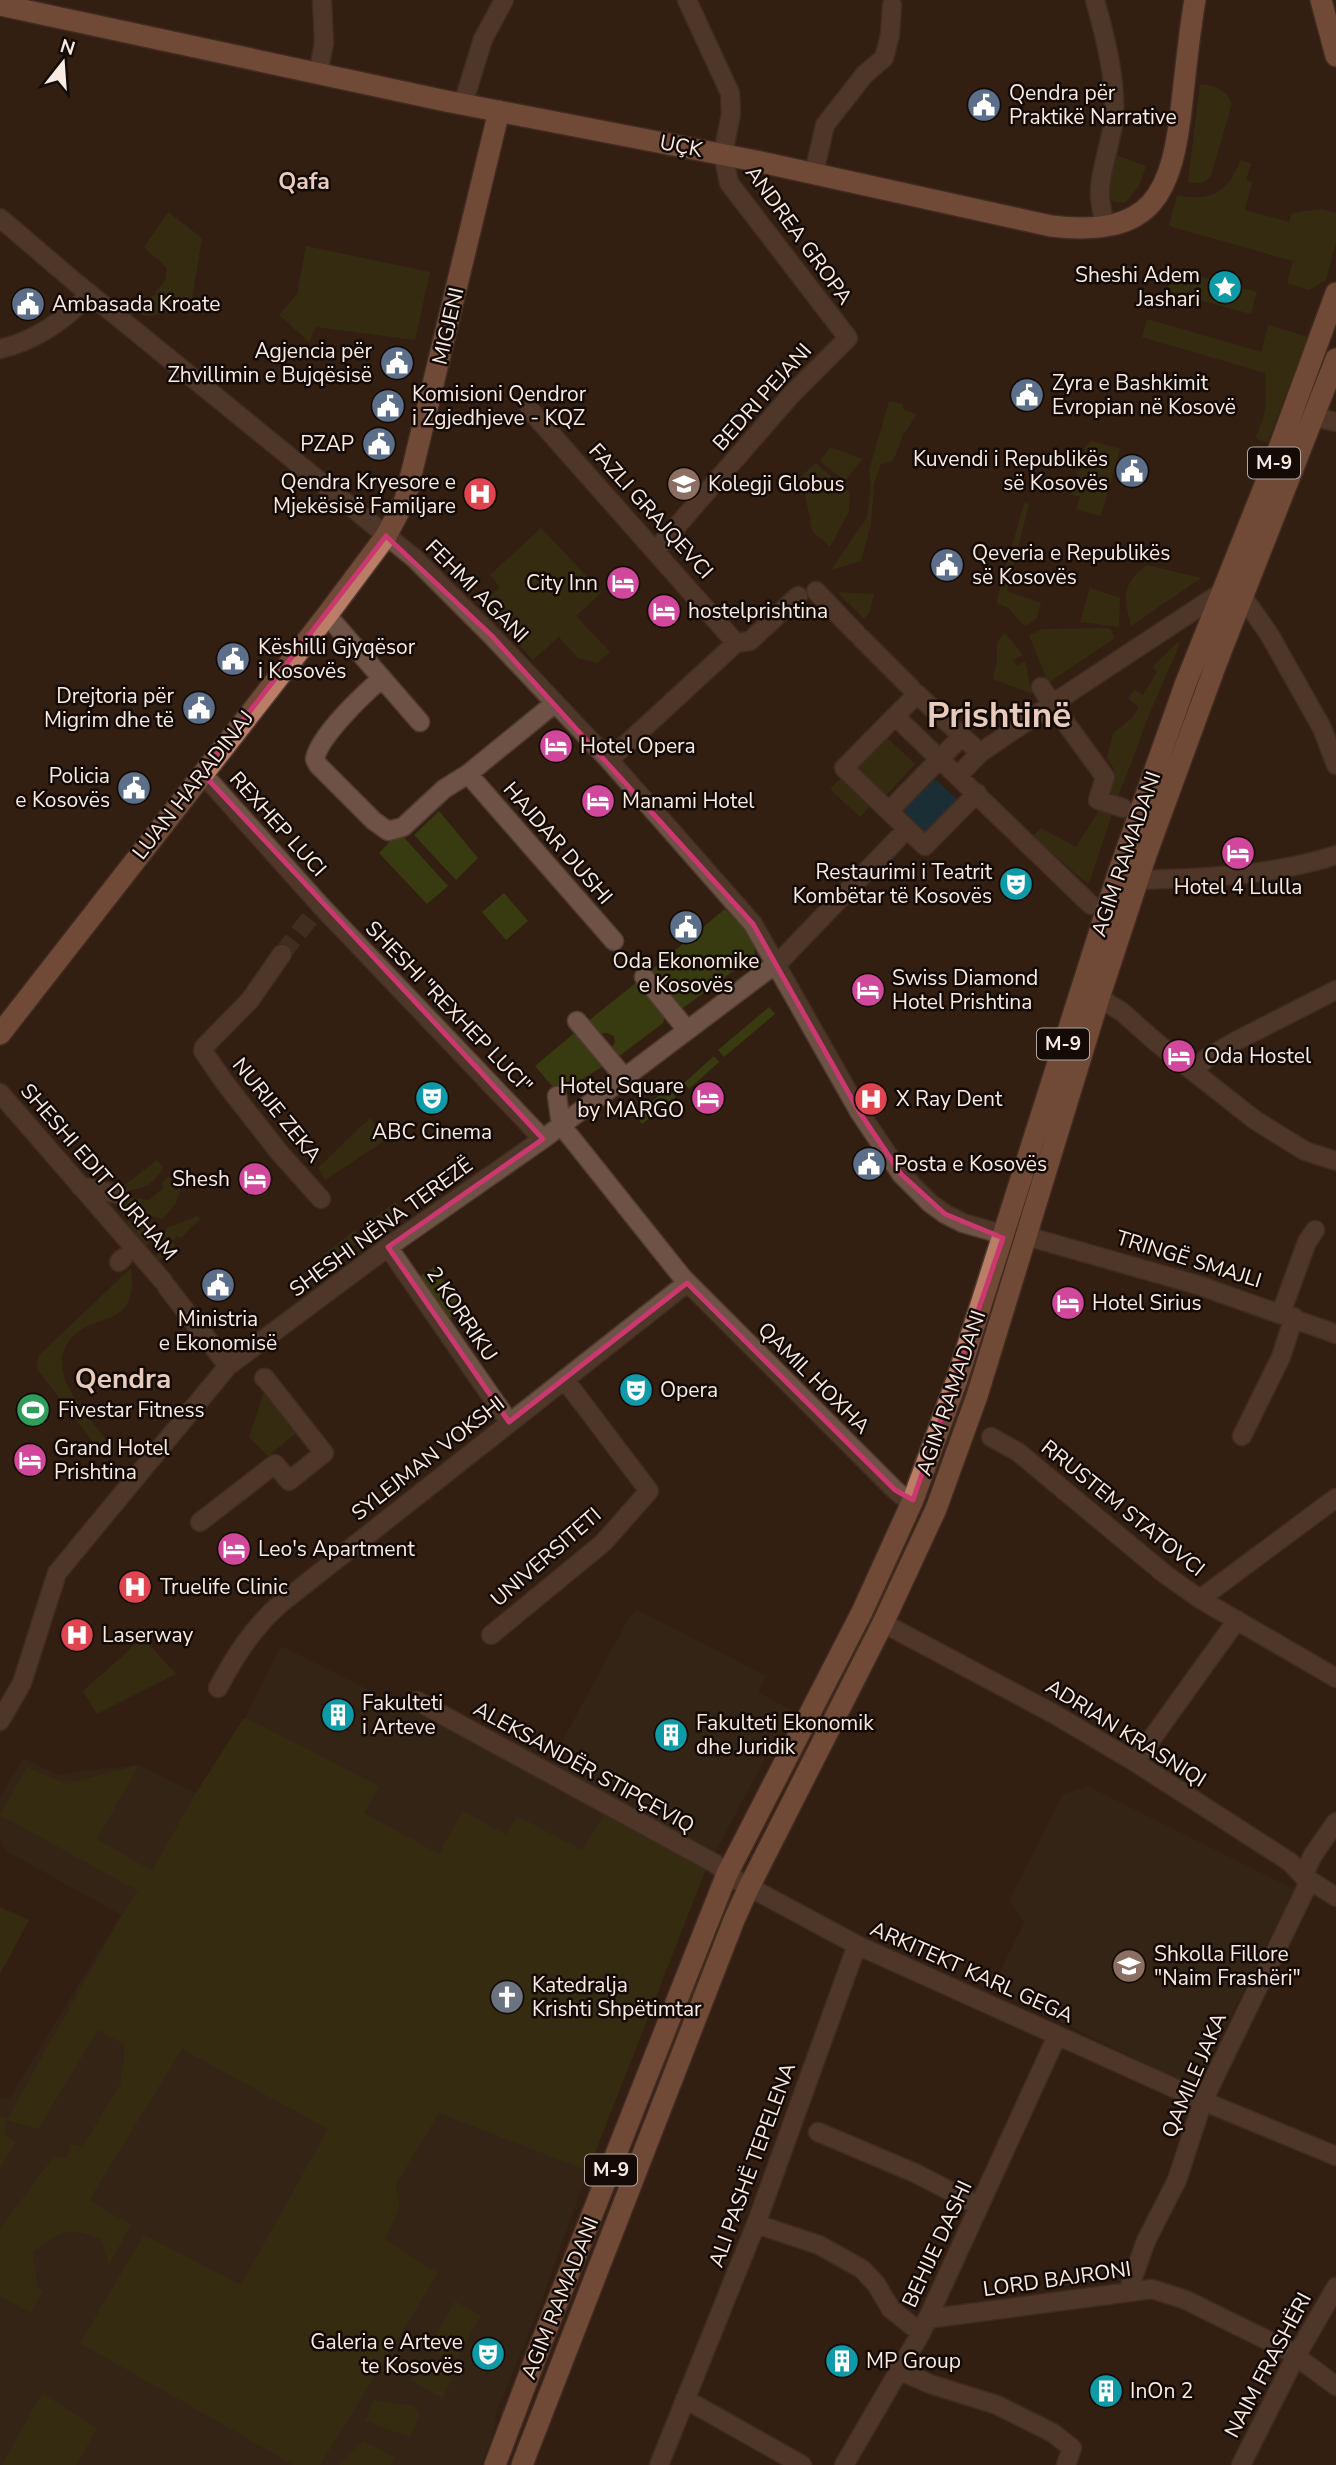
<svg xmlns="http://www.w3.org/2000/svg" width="1336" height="2465" viewBox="0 0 1336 2465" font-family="'Nunito Sans',sans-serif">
	<rect width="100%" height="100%" fill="#331f12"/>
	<!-- education -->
	<path fill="#342a1a" d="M636,1609L766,1676L758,1692L791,1710L706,1869L593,2157L531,2329L498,2408L491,2440L481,2465H0V2152L6,2120L0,2116V2098L9,2099L121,1915L6,1851L0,1839V1798L23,1758L59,1775L72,1772L139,1765L196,1793L210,1787L281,1646L409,1710L411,1705L490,1749L500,1732L551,1762L624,1627Z
		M1088,1786L1294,1889L1195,2088L992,1988L1024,1922L1009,1900L1063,1794Z"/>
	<!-- green -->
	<path fill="#383b10" d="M1200,84C1214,86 1227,89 1232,104L1211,176C1203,184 1199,184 1188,182Z
		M1116,155L1146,166L1139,186L1125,203L1112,201L1104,195Z
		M1240,160L1251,164L1246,180L1252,182L1245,210L1289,222L1292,213L1323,209L1336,213V242L1326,280L1309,290L1287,283L1293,261L1169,226L1177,195C1210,203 1229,192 1240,160Z
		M168,212L202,238L192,299C177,308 157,321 139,314L166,279L167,268L144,247Z
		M306,246L430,272L415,340L316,327L309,342L279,315L297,294Z
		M1173,269L1257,292L1251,314L1167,291Z
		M1147,319L1261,352L1268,325L1308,337L1267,443L1255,438C1267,415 1267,399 1265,373L1142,337Z
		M889,401L902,404L904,410L917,414L903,435L893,461L881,464L874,484L871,524L861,561L831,570L867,517L871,489L869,470Z
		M1091,441L1120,449L1101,516L1076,509L1080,497L1071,494L1086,445Z
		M830,447L862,459L845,481L820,461Z
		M815,463L850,492L849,511L830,547L812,531L802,476Z
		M1024,503L1029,504L1007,591L1041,603L1037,618L1025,626L1008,608L997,603V600Z
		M541,528L602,592L576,616L610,652L597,663L578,658L559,637L533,660L482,603L500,587L490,575Z
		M1147,565L1201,578L1131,626C1124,596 1121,585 1147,565Z
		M1090,588L1120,598L1119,627L1080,622Z
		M837,592L874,594L870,611L864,619Z
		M1110,628L1115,638L1048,683L1029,635L1042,629Z
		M1004,633L1013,642L1023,655L1013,660L1017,666L1025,661L1032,694L993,679L997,660V643Z
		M1178,642L1179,646L1151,710L1117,800L1111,797L1109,785L1114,769L1107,758L1113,733L1130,720L1139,708L1128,698L1134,690L1143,695L1157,672L1152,667Z
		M883,734L915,764L882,800L849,768Z
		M845,774L874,802L860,817L830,789Z
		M1101,807L1113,811L1089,883L1082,879L1033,836L1041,828L1076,847Z
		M439,811L478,858L456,880L414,835Z
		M399,832L448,886L427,904L379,853Z
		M504,893L528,921L506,940L482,912Z
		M725,909L754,939L755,955L683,1008L676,1006L649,972Z
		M637,982L665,1016L663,1023L618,1057L611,1050L615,1042L614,1036L607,1033L599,1034L587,1022Z
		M769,1007L775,1014L724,1057L718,1050Z
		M578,1030L608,1063L559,1094L535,1066Z
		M714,1056L719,1062L689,1089L684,1083Z
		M669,1088L676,1097L642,1124L635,1115Z
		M370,1118L384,1141L325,1180L318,1168Z
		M157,1160L163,1167C153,1188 139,1190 117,1191Z
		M169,1177L181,1188L176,1203L163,1219L121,1208L117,1196L149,1200L164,1187L161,1183Z
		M396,1202L402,1210L370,1233L364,1225Z
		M197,1216L200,1219L181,1238L177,1236L172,1241L175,1245L158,1262L155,1259L167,1228Z
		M126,1221L157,1226L146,1248Z
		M355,1230L362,1240L329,1263L324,1254Z
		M434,1267L463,1308L447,1321L416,1279Z
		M131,1268C140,1338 82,1305 64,1351C62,1357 61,1365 63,1372C70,1401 97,1424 112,1449L103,1455L37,1369L38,1356Z
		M267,1383L302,1428L268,1456L249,1437Z
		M143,1638L176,1674L97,1714L83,1691Z
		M243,1719H248L379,1786L364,1813L439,1854L463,1811L506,1835L517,1816L582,1850L604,1815L706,1869L588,2171L439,2113L396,2184L399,2208L385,2240L438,2273L320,2465H294L80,2343L144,2235L241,2285L328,2129L182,2049L89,2200L131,2225L109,2264L101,2239C69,2225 59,2231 33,2252L37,2287L42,2291L31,2313L0,2296V2229L54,2156L67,2158L71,2144L82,2147L121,2083L125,2045L98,2030L38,2129L7,2120L4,2134L16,2142L0,2168V2116L7,2119L122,1915L138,1891L0,1815L27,1767L66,1784L139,1765L97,1839L152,1871L196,1793Z
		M0,1907L29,1920L0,1974Z
		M455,2301L481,2316L457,2358L449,2354L445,2358L428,2348Z
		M422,2358L441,2366L440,2372L453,2379L442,2398L411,2380Z
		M42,2393L97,2429L76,2465H2Z
		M373,2400L414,2406L420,2414L410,2437L365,2421Z
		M363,2441L394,2457L390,2465H339Z"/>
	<!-- water -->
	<path fill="#004260" d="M934,778L958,800L925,836L901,813Z"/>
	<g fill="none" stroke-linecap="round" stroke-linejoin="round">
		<!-- minor-tunnel -->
		<path stroke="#513d31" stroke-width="18" stroke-dasharray="18 9" stroke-linecap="butt" d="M282,954L310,918"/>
		<!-- minor casing -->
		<g stroke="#4f3b2f" stroke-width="21">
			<path id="minor" d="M1095,0C1105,36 1116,79 1114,116C1112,141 1101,166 1100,190C1099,203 1103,215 1106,227
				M318,74L324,43L322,0
				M463,104L483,39L504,0
				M814,173L825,125L865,74L884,58L890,35L892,5
				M0,218L75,282L414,558L492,636L609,760L753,924L860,1113L901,1174L930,1203L945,1214L963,1223L991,1231L1003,1238
				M0,349C35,341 65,320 90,294
				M530,410L736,643
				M1314,417L1336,422
				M656,550L792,394L848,338L729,183L723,154L731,114L730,93L687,0
				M816,591L856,633
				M327,615L420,722
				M861,638L911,688
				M382,678C364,694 319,736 315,759L318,765L374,821L388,831L403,827L444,789L468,774L614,941
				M1041,687L1052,704L1222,592L1243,597L1269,634L1322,728L1336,765
				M895,716L1091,905
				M609,760L736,643L750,641L798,596
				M202,773L321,906L543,1139
				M468,774L555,703
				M959,775L980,753L1052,704L1105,777L1098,800L1123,808
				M977,793L925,846L844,768L917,694L980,753
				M889,811L962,736
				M1137,880C1204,878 1272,876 1336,855
				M282,954L250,1000L204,1047L203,1051L225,1083L279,1152L321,1199
				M644,977L687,1030
				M1099,998L1122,1012L1157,1043L1255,1120L1305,1151L1336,1161
				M577,1021L624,1077
				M1193,1071L1207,1058L1236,1041L1336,990
				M0,1093L163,1281
				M557,1096L561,1125L683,1278L895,1490L901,1495L913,1500
				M80,1186L117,1194
				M1026,1236L1198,1285L1336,1334
				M388,1247L509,1422
				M119,1262L123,1258
				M167,1287L228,1366
				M1281,1313L1307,1242L1315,1230
				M1242,1436L1281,1357L1294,1317
				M991,1437L1018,1452L1166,1575L1200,1599L1336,1678
				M200,1522L275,1464L289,1481L324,1453L265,1378H264
				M1200,1599L1336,1498
				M883,1623L1054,1714L1135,1762L1290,1862L1303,1876L1336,1897
				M491,1635L603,1543L649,1491L565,1380
				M218,1688C235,1656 252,1629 280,1604L687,1283
				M417,1701L714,1863L738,1881L857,1945L1203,2101L1336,2156
				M0,1721L22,1683L57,1573L228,1366L388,1247L543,1139L782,959L907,829
				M1135,1762L1237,1620
				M1303,1876L1313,1855L1336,1822
				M818,2132L915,2173L979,2206
				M756,2224L819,2245L862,2269L876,2284L891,2309L921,2333
				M1128,2291L1146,2241L1177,2180L1203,2101L1310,1880
				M927,2319L1152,2289L1186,2300L1289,2351L1336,2386
				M898,2370L930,2384L997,2405L1053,2433L1072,2448L1066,2465
				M685,2399L802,2465
				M659,2465L756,2224L857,1945
				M844,2465L921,2333L1057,2036
				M1241,2465L1295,2358L1336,2287"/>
		</g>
		<!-- major casing -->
		<g stroke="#4f3b2f" stroke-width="24">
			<path id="major" d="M1321,0L1336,56
				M0,5L446,101L756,161L1051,226C1154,238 1172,194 1182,102C1186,68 1189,34 1195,0
				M0,1034L327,615L386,536L405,500L499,111
				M495,2465L542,2341L727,1874L862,1612L913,1500L957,1380L1118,874L1185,685L1271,470L1336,293
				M522,2465L734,1920L749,1887L883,1623L936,1509L977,1396L1099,998L1146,855L1216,664L1336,359"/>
		</g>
		<!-- minor -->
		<use href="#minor" stroke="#6f5246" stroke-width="18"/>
		<!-- major -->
		<use href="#major" stroke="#ba7d65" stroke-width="21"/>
	</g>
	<!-- marked area -->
	<path d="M0 0H1336V2465H0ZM386,536L492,636L753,924L860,1113L901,1174L945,1214L1003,1238L913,1500L895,1490L687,1283L509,1422L388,1247L543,1139L202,773Z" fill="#331f12" fill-opacity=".55" fill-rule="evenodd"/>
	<path fill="none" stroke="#ca386f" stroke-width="5" stroke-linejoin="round" d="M386,536L492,636L753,924L860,1113L901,1174L945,1214L1003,1238L913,1500L895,1490L687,1283L509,1422L388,1247L543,1139L202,773Z"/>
	<!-- icons -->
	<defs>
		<g id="civic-disc" transform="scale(1.75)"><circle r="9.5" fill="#5c6f8a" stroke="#140b06"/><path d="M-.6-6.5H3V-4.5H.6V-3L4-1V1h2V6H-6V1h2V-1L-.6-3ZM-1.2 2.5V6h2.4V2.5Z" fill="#fff"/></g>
		<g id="sight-disc" transform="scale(1.75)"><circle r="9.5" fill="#0f9aa8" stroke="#140b06"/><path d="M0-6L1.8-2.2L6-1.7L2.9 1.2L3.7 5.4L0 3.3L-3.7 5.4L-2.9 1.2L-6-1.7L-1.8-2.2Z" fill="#fff"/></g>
		<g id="university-disc" transform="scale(1.75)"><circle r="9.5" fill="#8d6e63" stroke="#140b06"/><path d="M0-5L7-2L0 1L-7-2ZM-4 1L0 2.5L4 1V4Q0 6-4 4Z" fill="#fff"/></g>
		<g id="hospital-disc" transform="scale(1.75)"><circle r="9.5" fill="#e0444e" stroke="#140b06"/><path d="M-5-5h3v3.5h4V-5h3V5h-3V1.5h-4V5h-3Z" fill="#fff"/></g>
		<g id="hotel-disc" transform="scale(1.75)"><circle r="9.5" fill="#d1479c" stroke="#140b06"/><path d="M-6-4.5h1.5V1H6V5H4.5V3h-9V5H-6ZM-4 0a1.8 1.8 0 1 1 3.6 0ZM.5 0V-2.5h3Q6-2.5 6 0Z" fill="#fff"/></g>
		<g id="theatre-disc" transform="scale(1.75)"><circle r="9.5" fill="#0f9aa8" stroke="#140b06"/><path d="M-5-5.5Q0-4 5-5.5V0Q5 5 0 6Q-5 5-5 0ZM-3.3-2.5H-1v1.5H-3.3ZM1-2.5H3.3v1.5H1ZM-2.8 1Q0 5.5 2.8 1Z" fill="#fff"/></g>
		<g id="stadium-disc" transform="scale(1.75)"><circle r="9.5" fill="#2e9e5b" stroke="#140b06"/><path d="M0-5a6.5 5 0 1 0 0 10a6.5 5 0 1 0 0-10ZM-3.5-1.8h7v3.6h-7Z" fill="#fff"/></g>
		<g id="building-disc" transform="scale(1.75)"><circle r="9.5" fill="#0f9aa8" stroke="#140b06"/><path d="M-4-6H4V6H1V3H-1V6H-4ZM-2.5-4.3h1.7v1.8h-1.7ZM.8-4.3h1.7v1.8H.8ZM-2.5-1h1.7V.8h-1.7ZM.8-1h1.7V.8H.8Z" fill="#fff"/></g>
		<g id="school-disc" transform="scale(1.75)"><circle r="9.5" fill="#8d6e63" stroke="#140b06"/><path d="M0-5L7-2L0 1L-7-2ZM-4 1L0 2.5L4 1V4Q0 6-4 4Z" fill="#fff"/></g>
		<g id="church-disc" transform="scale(1.75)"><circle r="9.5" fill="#6b7280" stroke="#140b06"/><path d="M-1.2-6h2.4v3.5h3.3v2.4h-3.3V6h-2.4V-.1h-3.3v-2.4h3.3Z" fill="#fff"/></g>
	</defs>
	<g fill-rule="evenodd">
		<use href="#civic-disc" x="984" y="105"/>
		<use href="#sight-disc" x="1225" y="287"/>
		<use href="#civic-disc" x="28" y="304"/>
		<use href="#civic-disc" x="397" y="363"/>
		<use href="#civic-disc" x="1027" y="395"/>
		<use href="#civic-disc" x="388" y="406"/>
		<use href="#civic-disc" x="379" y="444"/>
		<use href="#civic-disc" x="1132" y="471"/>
		<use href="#university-disc" x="684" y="484"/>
		<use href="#hospital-disc" x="480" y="494"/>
		<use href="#civic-disc" x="947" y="565"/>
		<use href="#hotel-disc" x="623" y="583"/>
		<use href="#hotel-disc" x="664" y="611"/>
		<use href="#civic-disc" x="233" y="659"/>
		<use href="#civic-disc" x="199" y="708"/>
		<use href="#hotel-disc" x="556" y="746"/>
		<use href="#civic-disc" x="134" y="788"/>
		<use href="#hotel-disc" x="598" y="801"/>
		<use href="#hotel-disc" x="1238" y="853"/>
		<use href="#theatre-disc" x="1016" y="884"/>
		<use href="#civic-disc" x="686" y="927"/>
		<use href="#hotel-disc" x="868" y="990"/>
		<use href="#hotel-disc" x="1179" y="1056"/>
		<use href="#theatre-disc" x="432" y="1098"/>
		<use href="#hotel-disc" x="708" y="1098"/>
		<use href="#hospital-disc" x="871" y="1099"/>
		<use href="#civic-disc" x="869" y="1164"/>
		<use href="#hotel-disc" x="255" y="1179"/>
		<use href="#civic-disc" x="218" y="1285"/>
		<use href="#hotel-disc" x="1068" y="1303"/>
		<use href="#theatre-disc" x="636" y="1390"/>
		<use href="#stadium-disc" x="33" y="1410"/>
		<use href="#hotel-disc" x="30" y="1460"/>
		<use href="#hotel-disc" x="234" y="1549"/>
		<use href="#hospital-disc" x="135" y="1587"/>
		<use href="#hospital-disc" x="77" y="1635"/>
		<use href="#building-disc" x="338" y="1715"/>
		<use href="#building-disc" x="671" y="1735"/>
		<use href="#school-disc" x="1129" y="1966"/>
		<use href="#church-disc" x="507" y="1997"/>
		<use href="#theatre-disc" x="488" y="2354"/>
		<use href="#building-disc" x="842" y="2361"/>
		<use href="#building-disc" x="1106" y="2391"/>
	</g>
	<g text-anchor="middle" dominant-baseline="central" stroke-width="5" stroke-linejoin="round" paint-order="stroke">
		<!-- shield labels -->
		<g fill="#140b06" stroke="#b4a7a0" stroke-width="2">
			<rect x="1248" y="447.5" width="52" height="31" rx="5"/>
			<rect x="1037" y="1028.5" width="52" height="31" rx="5"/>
			<rect x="585" y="2154.5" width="52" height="31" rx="5"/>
		</g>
		<g font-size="19" font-weight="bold" fill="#f9eae2">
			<text x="1274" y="463">M-9</text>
			<text x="1063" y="1044">M-9</text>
			<text x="611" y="2170">M-9</text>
		</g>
		<!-- poi labels -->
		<g font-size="21" fill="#f9eae2" stroke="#140b06" text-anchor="start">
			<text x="1009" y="93">Qendra për<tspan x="1009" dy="24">Praktikë Narrative</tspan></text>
			<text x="1200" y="275" text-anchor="end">Sheshi Adem<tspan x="1200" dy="24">Jashari</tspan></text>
			<text x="52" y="304">Ambasada Kroate</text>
			<text x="372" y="351" text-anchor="end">Agjencia për<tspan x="372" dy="24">Zhvillimin e Bujqësisë</tspan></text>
			<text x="1052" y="383">Zyra e Bashkimit<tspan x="1052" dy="24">Evropian në Kosovë</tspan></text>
			<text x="412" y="394">Komisioni Qendror<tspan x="412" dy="24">i Zgjedhjeve - KQZ</tspan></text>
			<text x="354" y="444" text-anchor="end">PZAP</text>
			<text x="1108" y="459" text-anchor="end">Kuvendi i Republikës<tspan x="1108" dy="24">së Kosovës</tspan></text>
			<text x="456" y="482" text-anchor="end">Qendra Kryesore e<tspan x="456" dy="24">Mjekësisë Familjare</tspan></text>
			<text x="708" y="484">Kolegji Globus</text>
			<text x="972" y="553">Qeveria e Republikës<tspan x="972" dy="24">së Kosovës</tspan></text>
			<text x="598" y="583" text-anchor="end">City Inn</text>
			<text x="688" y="611">hostelprishtina</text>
			<text x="258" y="647">Këshilli Gjyqësor<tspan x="258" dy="24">i Kosovës</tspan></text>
			<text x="174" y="696" text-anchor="end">Drejtoria për<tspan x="174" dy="24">Migrim dhe të</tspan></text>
			<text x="580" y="746">Hotel Opera</text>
			<text x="110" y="776" text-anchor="end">Policia<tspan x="110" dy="24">e Kosovës</tspan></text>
			<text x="622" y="801">Manami Hotel</text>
			<text x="992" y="872" text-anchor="end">Restaurimi i Teatrit<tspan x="992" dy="24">Kombëtar të Kosovës</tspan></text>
			<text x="1238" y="887" text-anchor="middle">Hotel 4 Llulla</text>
			<text x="686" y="961" text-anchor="middle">Oda Ekonomike<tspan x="686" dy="24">e Kosovës</tspan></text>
			<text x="892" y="978">Swiss Diamond<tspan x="892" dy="24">Hotel Prishtina</tspan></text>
			<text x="1204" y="1056">Oda Hostel</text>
			<text x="684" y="1086" text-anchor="end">Hotel Square<tspan x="684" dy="24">by MARGO</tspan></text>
			<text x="896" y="1099">X Ray Dent</text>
			<text x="432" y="1132" text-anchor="middle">ABC Cinema</text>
			<text x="894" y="1164">Posta e Kosovës</text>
			<text x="230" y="1179" text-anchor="end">Shesh</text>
			<text x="1092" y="1303">Hotel Sirius</text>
			<text x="218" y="1319" text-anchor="middle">Ministria<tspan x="218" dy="24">e Ekonomisë</tspan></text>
			<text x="660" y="1390">Opera</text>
			<text x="58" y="1410">Fivestar Fitness</text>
			<text x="54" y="1448">Grand Hotel<tspan x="54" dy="24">Prishtina</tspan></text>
			<text x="258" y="1549">Leo's Apartment</text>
			<text x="160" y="1587">Truelife Clinic</text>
			<text x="102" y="1635">Laserway</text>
			<text x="362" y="1703">Fakulteti<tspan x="362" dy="24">i Arteve</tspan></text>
			<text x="696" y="1723">Fakulteti Ekonomik<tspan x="696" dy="24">dhe Juridik</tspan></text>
			<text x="1154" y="1954">Shkolla Fillore<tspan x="1154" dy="24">"Naim Frashëri"</tspan></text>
			<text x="532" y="1985">Katedralja<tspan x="532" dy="24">Krishti Shpëtimtar</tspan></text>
			<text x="463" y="2342" text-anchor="end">Galeria e Arteve<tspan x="463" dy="24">te Kosovës</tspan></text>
			<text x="866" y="2361">MP Group</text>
			<text x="1130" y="2391">InOn 2</text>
		</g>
		<!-- street labels -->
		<g font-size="21" fill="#f9eae2" stroke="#140b06">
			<text transform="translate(681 146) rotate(11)">UÇK</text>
			<text transform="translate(799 235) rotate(54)">ANDREA GROPA</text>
			<text transform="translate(448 326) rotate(-77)">MIGJENI</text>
			<text transform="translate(762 397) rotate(-48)">BEDRI PEJANI</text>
			<text transform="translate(651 511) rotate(48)">FAZLI GRAJQEVCI</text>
			<text transform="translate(477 591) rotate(45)">FEHMI AGANI</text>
			<text transform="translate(193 785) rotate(-52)">LUAN HARADINAJ</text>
			<text transform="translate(278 824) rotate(48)">REXHEP LUCI</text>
			<text transform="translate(558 843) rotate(49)">HAJDAR DUSHI</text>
			<text transform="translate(1126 854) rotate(-71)">AGIM RAMADANI</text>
			<text transform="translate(449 1007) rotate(46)">SHESHI "REXHEP LUCI"</text>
			<text transform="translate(277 1110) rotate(51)">NURIJE ZEKA</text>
			<text transform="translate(99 1172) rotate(49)">SHESHI EDIT DURHAM</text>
			<text transform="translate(381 1227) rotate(-36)">SHESHI NËNA TEREZË</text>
			<text transform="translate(1189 1259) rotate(17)">TRINGË SMAJLI</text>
			<text transform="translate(462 1314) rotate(56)">2 KORRIKU</text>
			<text transform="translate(814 1378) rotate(45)">QAMIL HOXHA</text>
			<text transform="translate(951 1393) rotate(-71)">AGIM RAMADANI</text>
			<text transform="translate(428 1458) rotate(-38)">SYLEJMAN VOKSHI</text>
			<text transform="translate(1123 1508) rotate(39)">RRUSTEM STATOVCI</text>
			<text transform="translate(546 1557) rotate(-41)">UNIVERSITETI</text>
			<text transform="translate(1126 1733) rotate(32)">ADRIAN KRASNIQI</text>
			<text transform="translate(584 1767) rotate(29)">ALEKSANDËR STIPÇEVIQ</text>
			<text transform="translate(972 1972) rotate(24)">ARKITEKT KARL GEGA</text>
			<text transform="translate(1194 2075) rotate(-67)">QAMILE JAKA</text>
			<text transform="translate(752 2165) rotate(-70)">ALI PASHË TEPELENA</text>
			<text transform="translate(937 2244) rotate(-65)">BEHIJE DASHI</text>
			<text transform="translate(1057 2279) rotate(-8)">LORD BAJRONI</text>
			<text transform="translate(560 2298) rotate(-68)">AGIM RAMADANI</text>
			<text transform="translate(1268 2365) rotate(-62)">NAIM FRASHËRI</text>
		</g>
		<!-- neighbourhood labels -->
		<g font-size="23" font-weight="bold" fill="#e8cbbb" stroke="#140b06">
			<text x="304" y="181">Qafa</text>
		</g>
		<!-- district labels -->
		<g font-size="28" font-weight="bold" fill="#e8cbbb" stroke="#140b06">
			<text x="123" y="1379">Qendra</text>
		</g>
		<!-- town labels -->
		<g font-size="35" font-weight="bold" fill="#e8cbbb" stroke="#140b06">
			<text x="999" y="715">Prishtinë</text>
		</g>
	</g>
	<!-- north arrow -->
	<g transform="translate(63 63) rotate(17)" stroke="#140b06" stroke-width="5" paint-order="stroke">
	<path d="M0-5L12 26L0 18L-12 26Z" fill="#f9eae2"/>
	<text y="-10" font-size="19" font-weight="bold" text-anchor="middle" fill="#f9eae2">N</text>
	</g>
</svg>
